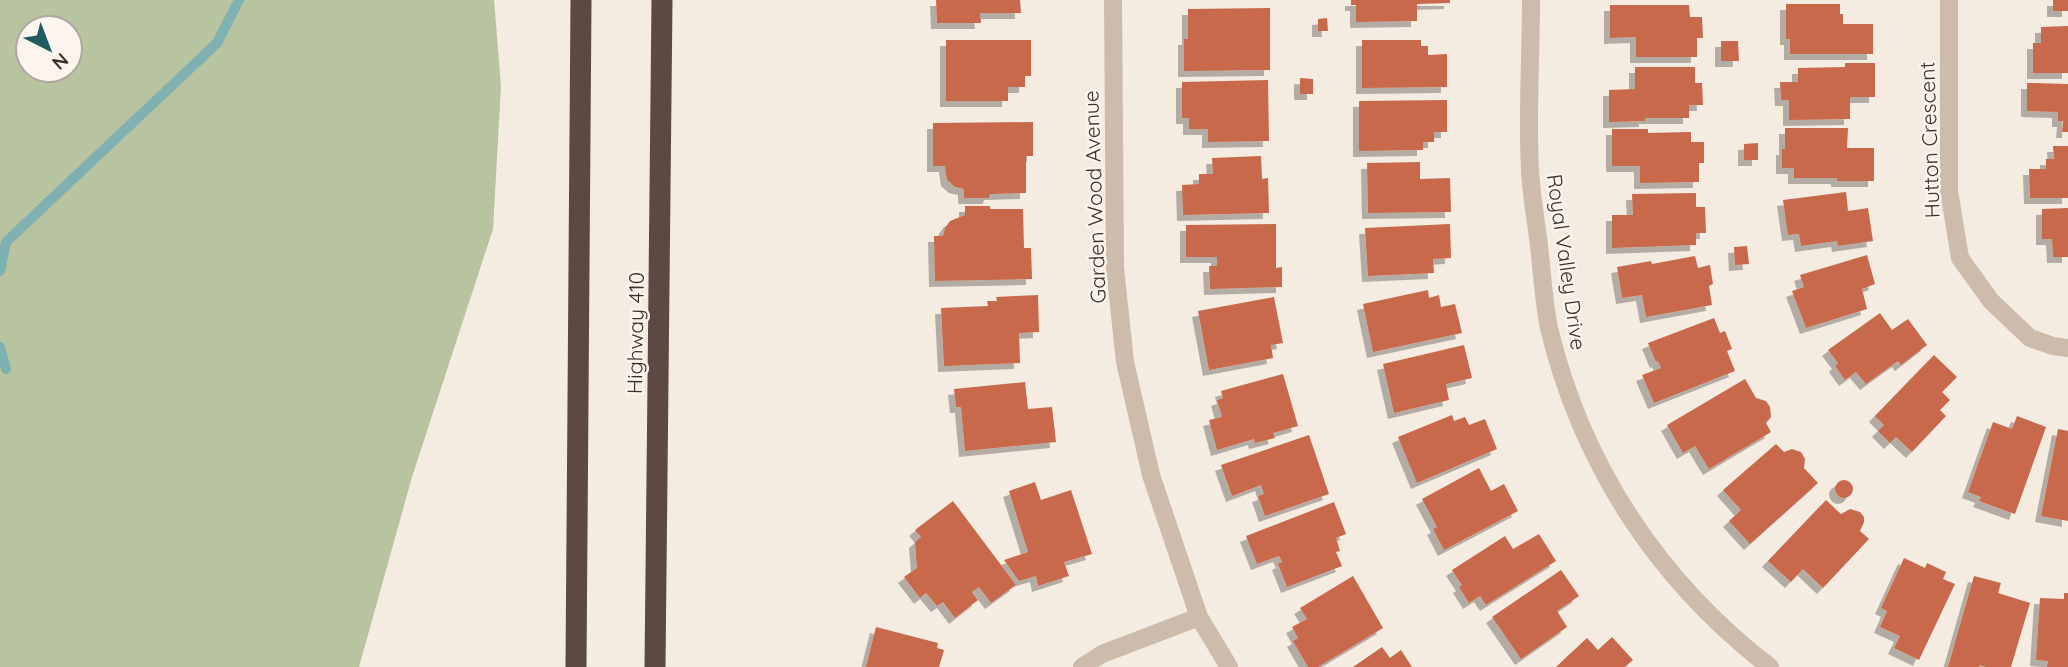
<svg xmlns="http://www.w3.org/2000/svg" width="2068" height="667" viewBox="0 0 2068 667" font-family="Quicksand,sans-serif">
	<defs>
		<filter id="shadow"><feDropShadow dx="-6" dy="6" stdDeviation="0" flood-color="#0004"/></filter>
	</defs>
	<rect width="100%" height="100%" fill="#f4ebe1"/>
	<!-- green -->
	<path fill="#b8c4a0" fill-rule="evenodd" d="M0,0H494L501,86L493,229L412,477L359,667H0ZM28,28H70V70H28Z"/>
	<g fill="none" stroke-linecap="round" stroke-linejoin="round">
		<!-- stream -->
		<path stroke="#7fb0b2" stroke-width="10" d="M0,271L6,242L217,43L239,0
			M0,347L6,369"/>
	</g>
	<!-- building -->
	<path fill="#c8694b" filter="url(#shadow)" d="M936,0H1020L1021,13H980L981,23H937Z
		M1351,0H1450V3L1417,4V21L1356,22V5H1351Z
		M2053,0H2068V11H2053Z
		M1786,4H1840V14H1843V24H1873V54H1790V39H1786Z
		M1610,5H1689L1690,17H1702L1703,38H1697V57H1636V37L1610,38Z
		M1270,8V70L1184,71V39H1188V9Z
		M1327,18L1328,31H1318V19Z
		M2068,26V73H2033V43H2041V27Z
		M946,40H1031V76H1025V87H1008V101H946Z
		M1362,40H1421V46H1428V55L1447,54V87L1362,88Z
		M1721,41H1738L1739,61H1721Z
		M1845,63H1875V97H1850V119L1789,120V100H1781L1780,82H1798V68L1845,67Z
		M1635,67H1695V83H1702L1703,105H1689V118H1645V121L1609,122V90L1635,89Z
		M1300,78L1313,79V94H1300Z
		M1268,80L1269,141L1208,142V129H1189V118H1182V82Z
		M2027,83L2068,84V132H2062L2063,121H2058V112L2027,111Z
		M1447,100V132H1434V142H1423V150L1359,151V101Z
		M1033,122V156H1026V193L990,194L989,198H964V189L955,187L947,180L945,166H933V123Z
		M1785,128H1848L1847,148H1874V181H1837V178H1794V168H1782V149H1785Z
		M1612,129H1648V133L1691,132V142H1704V163H1699V182L1640,183V166H1612Z
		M1758,143V160H1744V144Z
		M2053,146H2068V198H2030L2029,169H2046V159H2054Z
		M1261,156L1262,179L1268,178L1269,213L1183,215L1182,185L1199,184V174H1213L1212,158Z
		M1420,162V179L1450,178L1451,212L1368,213L1367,163Z
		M1846,192L1848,211L1868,208L1873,241L1838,246L1837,241L1801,246L1799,234L1788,235L1783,200Z
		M1696,193V207H1705L1706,233H1696V245L1612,248V215H1633L1632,194Z
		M965,206H990V209H1023L1024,248H1031L1032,279L935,281L934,236H943L945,228L950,221L965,215Z
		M2068,208V257H2053L2052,239H2042V209Z
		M1276,224V268L1282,267V287L1210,289L1209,266H1217V257H1186V225Z
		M1450,224L1451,258L1433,259L1434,273L1368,276L1365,228Z
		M1747,246L1749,264L1735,265L1734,247Z
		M1867,255L1875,284L1862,289L1867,309L1806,328L1792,291L1804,287L1800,275Z
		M1695,256L1698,268L1710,265L1713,284L1709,286L1712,305L1646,317L1642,295L1622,298L1617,267L1651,261L1652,264Z
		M1428,290L1429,298L1439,295L1441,307L1455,304L1462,333L1373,352L1363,304Z
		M1038,295L1039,332L1019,333L1020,363L944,366L941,308L988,306L987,301H997L996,297Z
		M1274,297L1283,343L1271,345L1273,358L1209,370L1198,311Z
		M1880,313L1892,330L1908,319L1927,345L1901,365L1898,361L1866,384L1856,372L1845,380L1835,366L1838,363L1828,350Z
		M1714,318L1720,333L1725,331L1732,349L1727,351L1735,371L1654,403L1642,375L1661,368L1658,361L1656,362L1648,343Z
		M1464,345L1472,378L1446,384L1449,400L1394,413L1383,364Z
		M1934,355L1957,377L1942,392L1950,400L1940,410L1946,416L1912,452L1896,437L1890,443L1878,431L1884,425L1875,416Z
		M1283,374L1298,426L1273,433L1275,438L1255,443L1254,439L1217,450L1209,420L1222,417L1217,400L1223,398L1221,391Z
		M1745,379L1756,398L1766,401L1770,407L1771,417L1766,423L1771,432L1709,469L1695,446L1683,453L1667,425Z
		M1025,382L1028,409L1052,407L1056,442L965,451L961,407H956L954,389Z
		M1452,415L1454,421L1465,417L1469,425L1485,419L1497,449L1417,483L1398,437Z
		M2017,416L2046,427L2015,514L1979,501L1981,497L1968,492L1993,422L2012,429Z
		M2058,429L2068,431V521L2041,516Z
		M1309,435L1329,494L1265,516L1258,496L1264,494L1261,485L1232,496L1221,465Z
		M1776,444L1784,452L1792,449L1801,452L1805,459L1804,468L1818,483L1750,544L1729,521L1741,510L1723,490Z
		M1479,468L1491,491L1504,484L1518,511L1444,550L1433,529L1437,527L1422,499Z
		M1835 489a9 9 0 1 1 18 0a9 9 0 1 1-18 0Z
		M1035,482L1041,500L1071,490L1092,554L1064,562L1069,576L1038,586L1036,576L1019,581L1004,560L1028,552L1009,491Z
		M1826,500L1841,514L1850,509L1860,512L1864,517V522L1860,531L1869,539L1823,588L1803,569L1791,582L1768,561Z
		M953,501L1016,585L991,603L979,587L972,592L978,600L955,618L943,602L937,606L926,593L920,598L904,577L917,568L915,542L921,537L915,530Z
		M1334,502L1346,534L1336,538L1340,551L1336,552L1342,566L1287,587L1278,564L1282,562L1279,556L1257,564L1246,536Z
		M1539,534L1556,561L1486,605L1480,596L1469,603L1459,587L1462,585L1452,570L1505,536L1513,549Z
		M1904,558L1925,568L1927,563L1946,572L1943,579L1955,584L1919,660L1894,648L1900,636L1880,627L1887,611L1881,608Z
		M1561,570L1579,596L1557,611L1567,627L1521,659L1492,617Z
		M1353,576L1383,628L1318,667H1308L1293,641L1298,638L1292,627L1307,619L1300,608Z
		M1974,576L2001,583L1998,593L2030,603L2011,667H1986L1979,665V667H1948Z
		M2064,593H2068V667H2047L2048,661L2036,660L2040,598L2064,599Z
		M876,627L938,643L937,648L944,650L939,667H866Z
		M1612,637L1633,660L1625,667H1556L1587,638L1598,650Z
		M1382,647L1390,658L1401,650L1412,667H1353Z"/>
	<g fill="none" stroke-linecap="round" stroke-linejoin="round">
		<!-- minor -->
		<path stroke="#cdbbac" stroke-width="18" d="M1113,0L1115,268L1125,362L1151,475L1199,617L1229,667
			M1531,0C1531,56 1527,114 1530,170C1531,192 1535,215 1538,238C1542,267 1543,299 1549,328C1582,465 1658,581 1770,667
			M1949,0V191L1960,258L1991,301L2030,338L2053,346L2068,348
			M1082,667L1102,654L1199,617"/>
		<!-- highway -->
		<path stroke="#5c4a42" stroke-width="21" d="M576,667L581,0
			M655,667L662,0"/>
	</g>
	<g text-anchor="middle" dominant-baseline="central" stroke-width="5" stroke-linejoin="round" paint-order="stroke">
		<!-- street labels -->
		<g font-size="21" fill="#3b302b" stroke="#fbf5ee">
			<text transform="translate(1929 140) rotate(-92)">Hutton Crescent</text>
			<text transform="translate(1094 197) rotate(-92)">Garden Wood Avenue</text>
			<text transform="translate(1567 262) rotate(82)">Royal Valley Drive</text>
			<text transform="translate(635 333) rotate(-89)">Highway 410</text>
		</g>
	</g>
	<!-- north arrow -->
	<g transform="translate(49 49) rotate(138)"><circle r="33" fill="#fbf5ee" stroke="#aea6a0" stroke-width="2"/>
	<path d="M0-5L12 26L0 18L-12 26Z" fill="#1f5a5e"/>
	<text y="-10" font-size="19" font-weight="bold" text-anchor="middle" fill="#3b302b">N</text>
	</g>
</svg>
